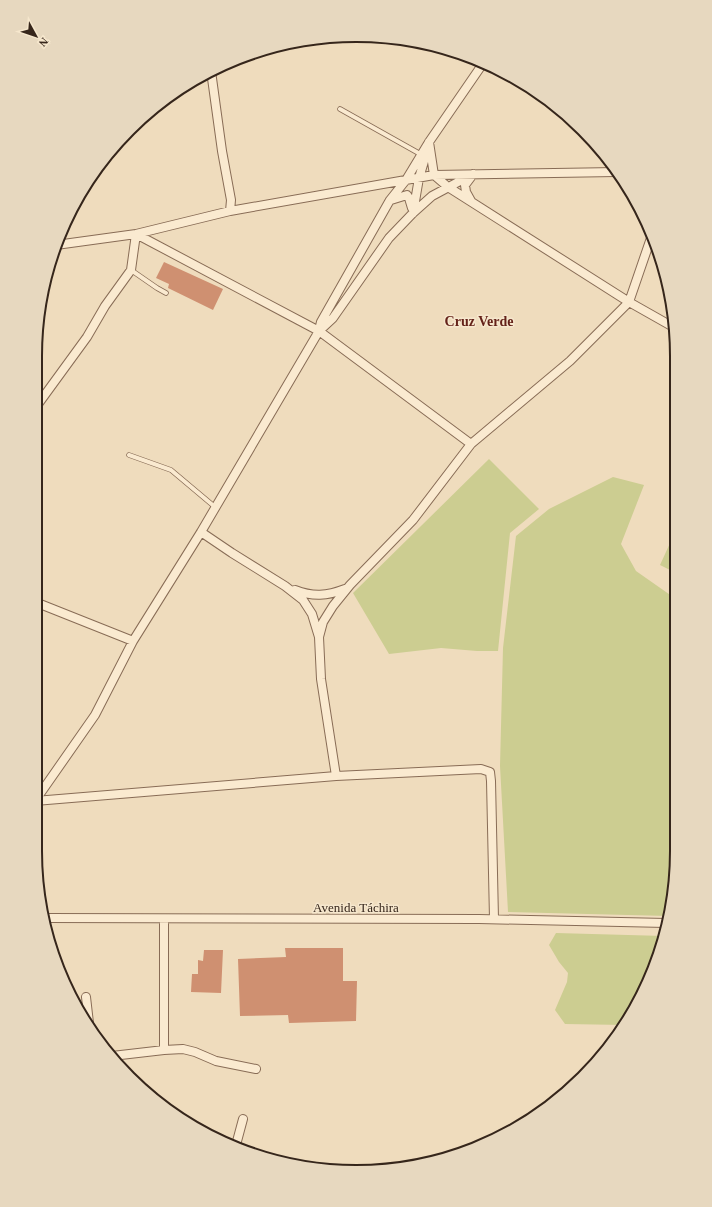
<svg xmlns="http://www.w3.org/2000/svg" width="712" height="1207" viewBox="0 0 712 1207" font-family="'Times New Roman',serif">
	<rect width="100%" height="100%" fill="#efdcbd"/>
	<!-- green -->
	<path fill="#cccd91" d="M489,459L539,509L510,533L498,651H477L441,648L389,654L353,593Z
		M613,477L644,485L621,544L636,571L676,599V872L668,916L508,912L500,766L503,648L516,536L549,509Z
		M671,541L676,544V573L660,565Z
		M556,933L664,936L660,954L625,1025L565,1024L555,1010L567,982L568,973L559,962L549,945Z"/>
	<!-- building -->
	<path fill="#cf9071" d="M164,262L223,289L213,310L168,288L169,284L156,278Z
		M285,948H343V981H357L356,1021L289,1023L288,1015L240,1016L238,959L286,957Z
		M204,950H223L221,993L191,992L192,974H198V960L203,961Z"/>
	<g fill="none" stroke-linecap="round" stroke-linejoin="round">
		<!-- service casing -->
		<g stroke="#886c56" stroke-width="5.5">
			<path id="service" d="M340,109L422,155
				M131,270L157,288L166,293
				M129,455L171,470L215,507"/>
		</g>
		<!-- minor casing -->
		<g stroke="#886c56" stroke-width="10">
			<path id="minor" d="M211,71L222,151L231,200L230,211
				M429,142L434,175L448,187L629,302L675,328
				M391,200L407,195L409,198L412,208
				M471,201L466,192L465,185L471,177
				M413,213L419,178L427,151
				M56,245L136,234L230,211L434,175L616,172
				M319,330L321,322L390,200L406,180L429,142L484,62
				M36,407L87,337L105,306L131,270L136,234L319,331L471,444
				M201,532L232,553L285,586L303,600L312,614L319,637
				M295,590C313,597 327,596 345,589
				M35,602L133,641
				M336,776L321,679L319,637L323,622L333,606L350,585L413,520L471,444L570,361L629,302L652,235
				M35,801L95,715L133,641L201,532L319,331L333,318L389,238L413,213L432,196L473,174
				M35,801L336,776L481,769L490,772L491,781L494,919
				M46,918L479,919L666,923
				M164,919V1050
				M86,997L89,1023
				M112,1056L164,1050L183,1049L195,1052L216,1061L256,1069
				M236,1145L243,1119"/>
		</g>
		<!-- service -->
		<use href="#service" stroke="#faead0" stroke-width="4"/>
		<!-- minor -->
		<use href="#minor" stroke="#faead0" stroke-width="8"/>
	</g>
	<g text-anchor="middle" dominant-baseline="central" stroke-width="3" stroke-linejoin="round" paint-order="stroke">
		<!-- street labels -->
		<g font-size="13" fill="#36261b" stroke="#f6e7cd">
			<text x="356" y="907">Avenida Táchira</text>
		</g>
		<!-- neighbourhood labels -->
		<g font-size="14" font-weight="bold" fill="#642219" stroke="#f6e7cd">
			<text x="479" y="321">Cruz Verde</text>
		</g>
	</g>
	<!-- crop -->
	<path d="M0 0H712V1207H0ZM356 42H356A314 314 0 0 1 670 356V851A314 314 0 0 1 356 1165H356A314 314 0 0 1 42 851V356A314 314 0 0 1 356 42Z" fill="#e7d8bf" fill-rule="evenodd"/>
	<path fill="none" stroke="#36261b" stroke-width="2" d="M356 42H356A314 314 0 0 1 670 356V851A314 314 0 0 1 356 1165H356A314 314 0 0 1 42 851V356A314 314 0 0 1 356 42Z"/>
	<!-- north arrow -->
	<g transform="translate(36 36) rotate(130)" stroke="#f6e7cd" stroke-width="3" paint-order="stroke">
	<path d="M0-3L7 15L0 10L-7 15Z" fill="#36261b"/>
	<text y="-6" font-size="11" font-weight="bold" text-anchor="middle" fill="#36261b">N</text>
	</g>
</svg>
